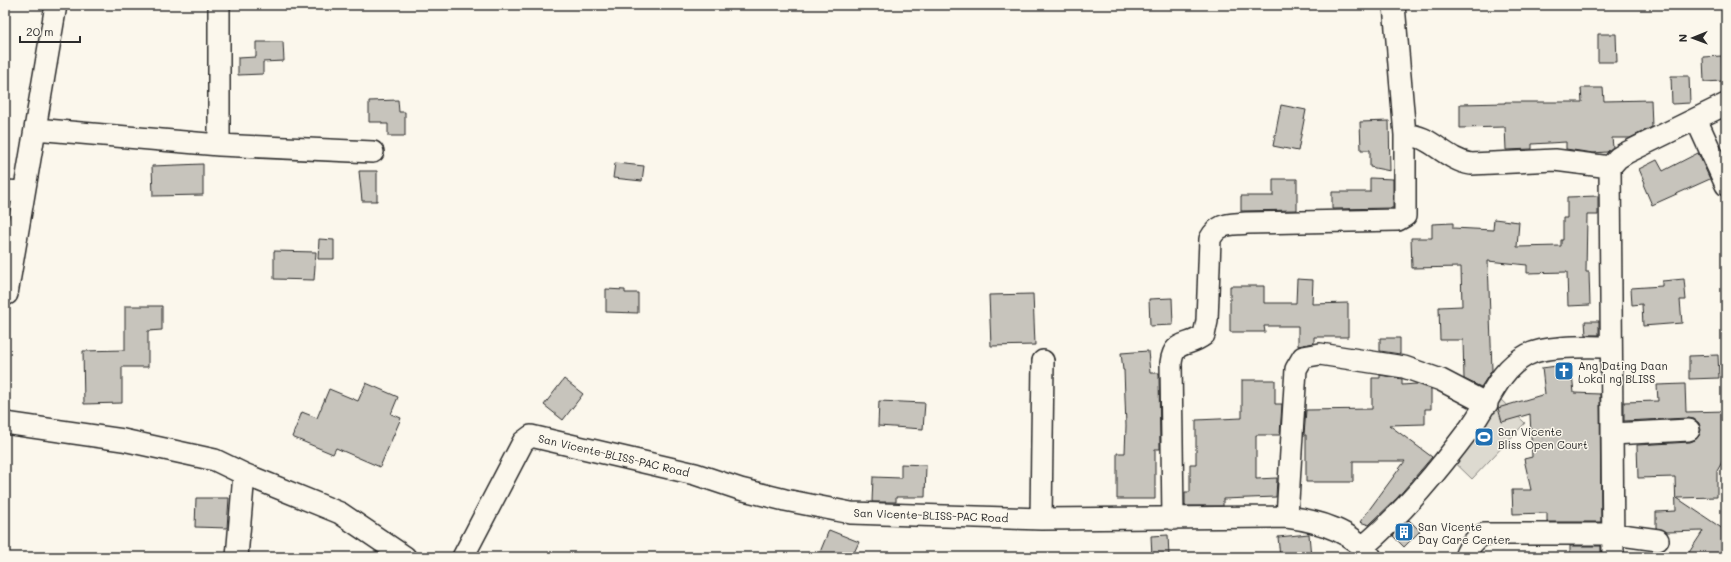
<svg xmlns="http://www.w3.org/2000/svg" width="1731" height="562" viewBox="0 0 1731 562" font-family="Mali,sans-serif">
	<rect width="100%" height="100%" fill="#fbf7ec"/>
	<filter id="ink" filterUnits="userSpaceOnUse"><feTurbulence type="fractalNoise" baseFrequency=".025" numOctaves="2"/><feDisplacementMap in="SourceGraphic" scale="8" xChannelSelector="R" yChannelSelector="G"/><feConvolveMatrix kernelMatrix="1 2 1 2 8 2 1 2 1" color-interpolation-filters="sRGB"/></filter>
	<g filter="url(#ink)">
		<!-- green -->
		<path fill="#dddad0" stroke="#84827e" d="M1496,395L1525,423L1472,479L1443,451Z"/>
		<!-- building -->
		<path fill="#c7c4bc" stroke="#2b2b2b" d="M1598,34H1616L1617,62H1598Z
			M256,42H283L284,61L263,62V74L238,75V58L256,57Z
			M1722,56L1723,81L1704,82L1703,57Z
			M1671,76H1689L1690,103L1672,104Z
			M1581,88H1603L1604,101L1651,100L1652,127L1630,138H1612L1613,147L1607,152L1593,153L1566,149V142L1532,144V149L1506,150L1505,127L1460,128V104L1505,103V102H1582Z
			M398,100L399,112H405V136H388V124H382V122H369V101Z
			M1281,105L1306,110L1298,151L1273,146Z
			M1389,121L1390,171L1370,167V150H1361L1360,122Z
			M1698,153L1710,179L1652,205L1643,184L1645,183L1639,169L1657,160L1663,171Z
			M615,163L644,166L642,181L613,178Z
			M203,164V195L153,196L152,166Z
			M359,171H377V201H362Z
			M1370,178L1393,179V208L1332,209V192H1370Z
			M1273,179H1297V210L1241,211V196H1273Z
			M1598,196V215H1587L1586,272H1589L1590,305L1568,306L1567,272L1527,273V265L1488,261L1492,370L1481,387L1464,379L1463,340H1440L1439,307L1462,306L1461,267L1412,268L1411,238H1432V224L1453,223V228L1493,230L1494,219L1519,222L1517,247L1561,246V240H1563V218H1567V197Z
			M319,239L334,240V259H318Z
			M274,251L316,252L314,280L274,279Z
			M1297,279L1313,280L1312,304L1348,303V337H1314V343L1298,346V326H1264L1265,332H1230V286H1264V303H1296Z
			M1684,279L1686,300H1680L1682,323L1643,326L1642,304L1632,305L1631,288L1662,286V281Z
			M606,289L625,290V293H638V313L606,312Z
			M1033,294L1035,345L991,346L989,295Z
			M1172,298L1173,325L1150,326L1149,299Z
			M125,306H162V330L148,331V367H122V403L84,404L83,351L125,350Z
			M1585,321H1599V335H1586Z
			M1380,338H1400V354L1380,351Z
			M1148,351L1150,373H1159L1160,449H1155V499H1117V453H1125L1126,426L1124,370H1123L1121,353Z
			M1718,355L1719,378L1689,379V356Z
			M1571,364L1574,393L1600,394L1601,522H1547V513L1513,514L1512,490H1531L1524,459L1532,457L1530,414L1502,422L1498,408L1545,394L1542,368Z
			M1380,375L1402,379V385L1417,384L1431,389V409H1425V424L1389,425L1432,457L1398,497L1369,525L1360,522L1405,461H1353V482H1306V435H1304L1306,410L1372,409V378H1380Z
			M564,379L583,394L563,420L544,405Z
			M1242,380H1275V404H1282L1280,435H1256V479L1277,478L1276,497L1223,499V506H1185V492H1190V464H1196V420L1242,418Z
			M366,383L398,397L391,414L401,418L380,467L336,448L333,454L292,437L302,412L317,418L329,389L358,401Z
			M1685,384L1686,412L1726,411V455L1717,471V497L1677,498L1726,531V557H1686L1703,531L1667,532L1656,528V512L1676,511L1675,477L1638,478L1637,445L1690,442L1695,440L1699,436L1701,430L1699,423L1694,419L1688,418L1624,421V402L1658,401L1657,385Z
			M879,401L925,403L923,429L878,426Z
			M901,464L926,465L925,497H896V502H872L873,477L901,478Z
			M196,498H229L227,528L195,527Z
			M1409,520L1420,531L1404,547L1393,536Z
			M829,530L859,542L852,557H818Z
			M1309,534L1311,557H1280L1278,537Z
			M1168,535L1169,556L1152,557L1151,536Z
			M1570,546H1601V557H1570Z"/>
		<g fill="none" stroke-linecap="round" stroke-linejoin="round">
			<!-- minor casing -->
			<g stroke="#2b2b2b" stroke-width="24">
				<path id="minor" d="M219,5V145
					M1696,119L1726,185
					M35,129L219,145L373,152
					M1405,135C1429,133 1445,160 1471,164L1555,160L1610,167
					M5,191L24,192
					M7,294L56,5
					M5,423L123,440L215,460L244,474L340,513L405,557
					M1612,434L1689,430
					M1287,517L1296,369L1303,357L1320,354L1404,367L1441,380L1487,404
					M1041,519L1043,361
					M1173,519L1171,363C1174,339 1187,348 1204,335L1207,321L1210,239C1219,222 1230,225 1247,223L1398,220L1405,216V135L1394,5
					M1363,547C1405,511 1437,472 1470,428C1490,402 1497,371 1527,355C1547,345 1588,347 1611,347
					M237,557L244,474
					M463,557L523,442L531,436L695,474L740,489L785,500L851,513L1041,519L1287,517C1318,521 1352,530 1371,557
					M1465,557C1469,546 1474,540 1484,534H1614L1658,540
					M1613,557L1610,167L1618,158L1626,153L1726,104"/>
			</g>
			<!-- minor -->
			<use href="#minor" stroke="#fbf7ec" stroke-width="21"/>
		</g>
	</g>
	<!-- icons -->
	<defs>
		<g id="church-square" transform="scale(1)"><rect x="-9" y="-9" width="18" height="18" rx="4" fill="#1f6fb2" stroke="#fbf7ec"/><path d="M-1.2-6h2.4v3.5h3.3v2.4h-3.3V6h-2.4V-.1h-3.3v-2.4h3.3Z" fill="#fff"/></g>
		<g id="stadium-square" transform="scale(1)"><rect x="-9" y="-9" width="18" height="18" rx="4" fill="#1f6fb2" stroke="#fbf7ec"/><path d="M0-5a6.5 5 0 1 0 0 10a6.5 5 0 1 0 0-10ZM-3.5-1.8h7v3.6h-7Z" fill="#fff"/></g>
		<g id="building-square" transform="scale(1)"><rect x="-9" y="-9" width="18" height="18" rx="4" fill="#1f6fb2" stroke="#fbf7ec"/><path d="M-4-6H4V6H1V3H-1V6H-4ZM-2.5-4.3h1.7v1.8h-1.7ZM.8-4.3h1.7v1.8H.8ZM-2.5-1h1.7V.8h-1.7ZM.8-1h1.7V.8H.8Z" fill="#fff"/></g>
	</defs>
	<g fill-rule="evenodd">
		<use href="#church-square" x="1564" y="371"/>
		<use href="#stadium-square" x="1484" y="437"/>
		<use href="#building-square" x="1404" y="532"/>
	</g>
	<g text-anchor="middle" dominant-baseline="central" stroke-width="3" stroke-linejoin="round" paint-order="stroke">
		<!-- poi labels -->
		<g font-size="11" fill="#2b2b2b" stroke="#fbf7ec" text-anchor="start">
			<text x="1578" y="365">Ang Dating Daan<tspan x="1578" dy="13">Lokal ng BLISS</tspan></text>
			<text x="1498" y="431">San Vicente<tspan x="1498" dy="13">Bliss Open Court</tspan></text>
			<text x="1418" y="526">San Vicente<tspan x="1418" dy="13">Day Care Center</tspan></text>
		</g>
		<!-- street labels -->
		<g font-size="11" fill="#2b2b2b" stroke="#fbf7ec">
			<text transform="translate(614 455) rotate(13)">San Vicente-BLISS-PAC Road</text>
			<text transform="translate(931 515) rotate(2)">San Vicente-BLISS-PAC Road</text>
		</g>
	</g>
	<!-- margin -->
	<rect width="1731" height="562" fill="none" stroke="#fbf7ec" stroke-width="20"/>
	<rect x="10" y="10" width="1711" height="542" fill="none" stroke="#2b2b2b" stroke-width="1.5" filter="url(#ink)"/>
	<!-- north arrow -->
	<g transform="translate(1693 38) rotate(269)" stroke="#fbf7ec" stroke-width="3" paint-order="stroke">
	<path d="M0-3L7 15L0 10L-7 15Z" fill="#2b2b2b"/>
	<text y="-6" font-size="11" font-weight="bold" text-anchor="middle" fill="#2b2b2b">N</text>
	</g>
	<!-- scale -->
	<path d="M20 36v6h60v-6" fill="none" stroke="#2b2b2b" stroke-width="2"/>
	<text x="26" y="36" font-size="12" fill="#2b2b2b" stroke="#fbf7ec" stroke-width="3" paint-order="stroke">20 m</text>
</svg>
